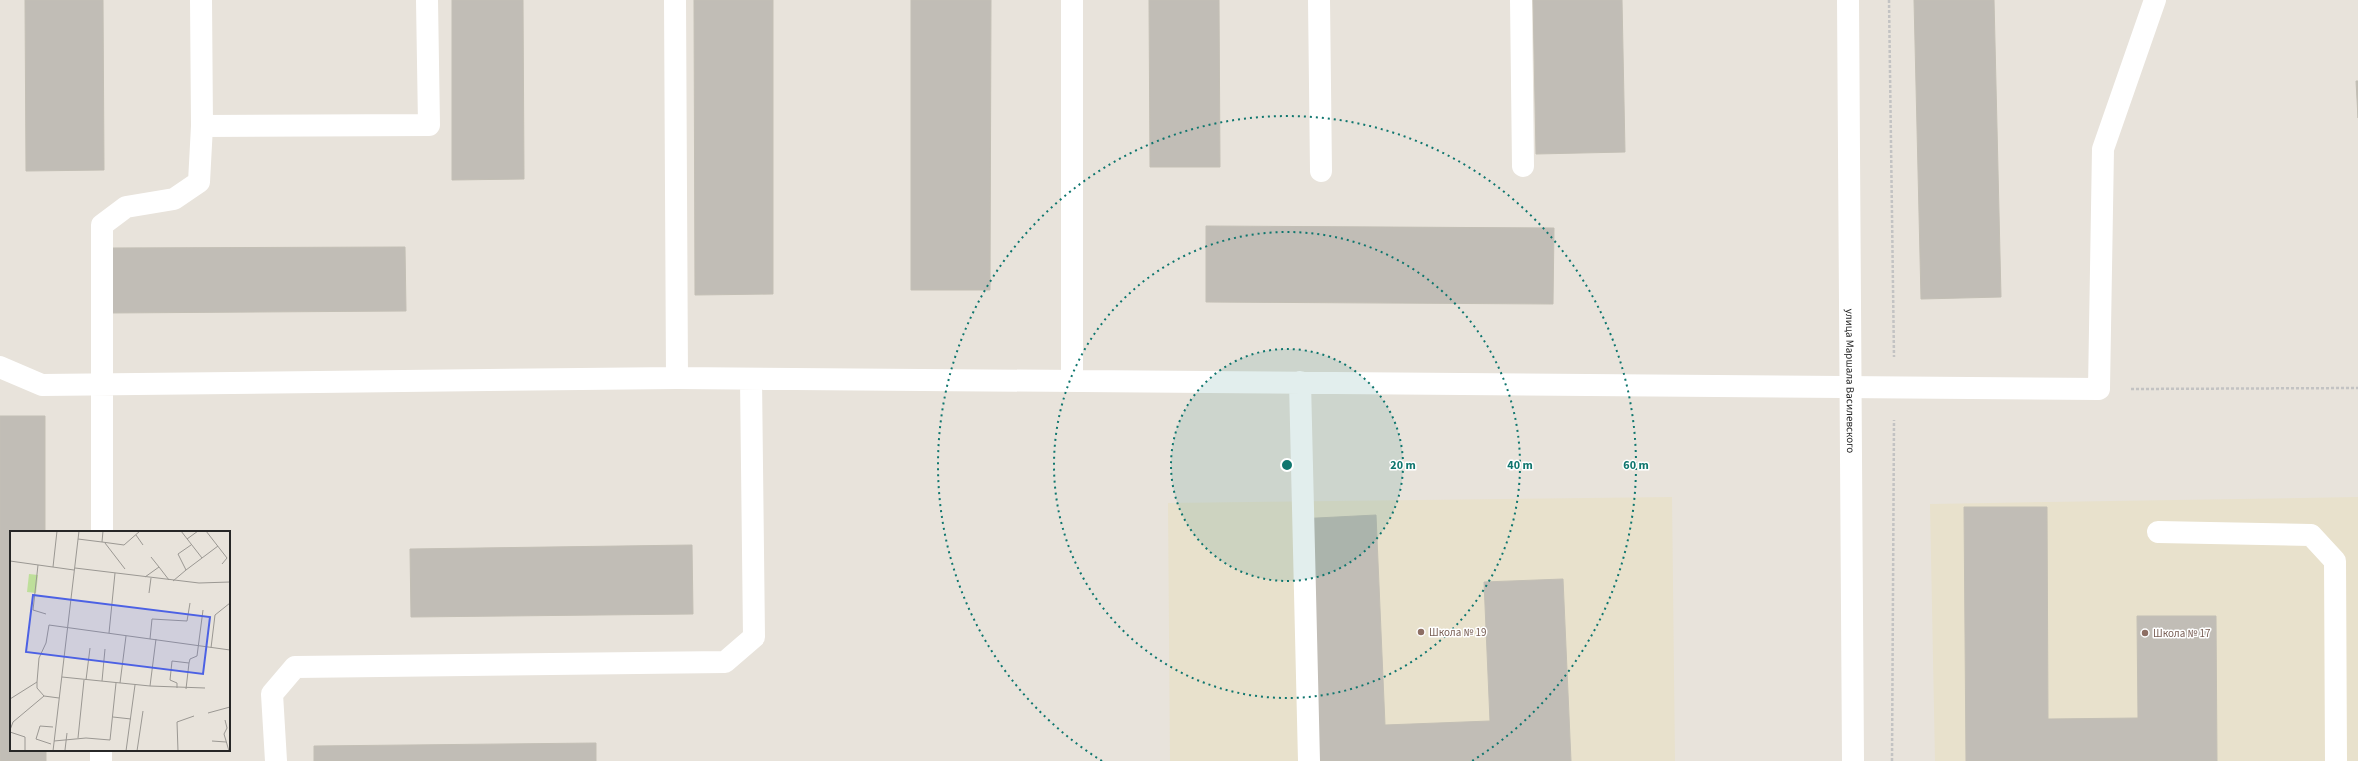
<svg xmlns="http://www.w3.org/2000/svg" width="2358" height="761" viewBox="0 0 2358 761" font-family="'Source Sans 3',sans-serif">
	<rect width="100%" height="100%" fill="#e8e3db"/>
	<!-- education -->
	<path fill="#e8e1cc" d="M1672,497L1675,761H1170L1168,503Z
		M2358,497V761H1935L1930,504Z"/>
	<!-- building -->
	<path fill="#c1bdb6" stroke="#c3bfb5" d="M25,0H103L104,170L26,171Z
		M452,0H523L524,179L452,180Z
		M694,0H773V294L695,295Z
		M911,0H991L990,290H911Z
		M1149,0H1219L1220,167H1150Z
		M1533,0H1622L1625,152L1536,154Z
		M1914,0H1994L2001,297L1921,299Z
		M2356,81H2358V118Z
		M1206,226L1554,228L1553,304L1206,302Z
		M405,247L406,311L108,313L107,248Z
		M0,416H45V532H11V750H46V761H0Z
		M1964,507H2047L2048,719L2138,718L2137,616H2216L2217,761H1966Z
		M1376,515L1385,725L1490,721L1484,582L1563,579L1571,761H1307L1297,519Z
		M692,545L693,614L411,617L410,549Z
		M596,743V761H314V746Z"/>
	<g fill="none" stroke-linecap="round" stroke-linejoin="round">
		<!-- path -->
		<path stroke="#c3c3c3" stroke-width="2.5" stroke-dasharray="3 2" stroke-linecap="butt" d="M1889,0L1894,357
			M2131,389L2358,388
			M1892,761L1894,420"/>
		<!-- service -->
		<path stroke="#fff" stroke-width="22" d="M201,0L202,126L429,125L427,0
			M675,0L677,378
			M1319,0L1321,171
			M1521,0L1523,166
			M0,367L42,385L677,378L2099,389L2103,149L2155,0
			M1072,380V0
			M1300,382L1309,761
			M102,532V225L126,207L174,199L199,182L202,126
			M2158,532L2311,535L2335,561L2336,761
			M101,761V750
			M276,761L272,694L295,667L725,662L754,637L751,379"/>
		<!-- tertiary -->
		<path stroke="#fff" stroke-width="22" id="s1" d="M1848,0L1853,761"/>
	</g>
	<!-- distance rings -->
	<circle cx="1287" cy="465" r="116" fill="#0f766e" fill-opacity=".12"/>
	<g fill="none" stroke="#0f766e" stroke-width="2" stroke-dasharray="2 4">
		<circle cx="1287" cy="465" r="116"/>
		<circle cx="1287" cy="465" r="233"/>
		<path d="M1102 761A349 349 0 1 1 1472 761"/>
	</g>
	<!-- markers -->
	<g fill="#8d6e63" stroke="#fff" stroke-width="1.5">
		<circle cx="1421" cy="632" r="4"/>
		<circle cx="2145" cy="633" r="4"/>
	</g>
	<g text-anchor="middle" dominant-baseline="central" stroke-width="3" stroke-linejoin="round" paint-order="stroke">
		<!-- street labels -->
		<g font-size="11" fill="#272727" stroke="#fff">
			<text stroke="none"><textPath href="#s1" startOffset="381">улица Маршала Василевского</textPath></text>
		</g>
		<!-- education labels -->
		<g font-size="11" fill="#785e54" stroke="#fff" text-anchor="start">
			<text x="1429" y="632">Школа № 19</text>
			<text x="2153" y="633">Школа № 17</text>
		</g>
	</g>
	<!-- overview -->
	<g transform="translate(10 531)">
		<rect width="220" height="220" fill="#e8e3db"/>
		<path d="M19,43L28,44L26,62L17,61Z" fill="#bedf9a"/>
		<path fill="none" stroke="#9b9893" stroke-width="1" d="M93,0L92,11L114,14L130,0M171,0L192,27M196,0L217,27L212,33M126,4L133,14M68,8L92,11M177,8L188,0M95,12L115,38M181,14L168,23L176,39L208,15M0,30L64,39M28,34L23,79L36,83M43,36L47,0M149,36L159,49M65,37L189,52L220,51M135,46L149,36L141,26M163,50L176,39M139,62L141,47M99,102L105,42M140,108L142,88L177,90L180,72M201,117L205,84L220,72M179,132L180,128L187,125L193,79M52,146L140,155L195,157M76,149L80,117M92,150L95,118M110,152L116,105M140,155L146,108M167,157V152L160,149L162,130L179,132L176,158M34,165L27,157V151L29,127L36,112L39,94L220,119M0,168L27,151M198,182L220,176M103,186L121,188M215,189L217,197L214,203L219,220M0,199L3,191L34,165L49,167M0,201L15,206V220M68,207L74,149M44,210L76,207L100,209L106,152M202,210L216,211M41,213L26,208L30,195L43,196M55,219L57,202M43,220L69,0M116,220L125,154M127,220L133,180M168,220L167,191L184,185"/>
		<path fill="#4c61e4" fill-opacity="0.15" stroke="#4c61e4" stroke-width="2" d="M23,64L200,86L193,143L16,121Z"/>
		<rect width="220" height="220" fill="none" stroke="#272727" stroke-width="2"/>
	</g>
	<circle cx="1287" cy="465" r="6" fill="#0f766e" stroke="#fff" stroke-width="2"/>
	<g font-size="12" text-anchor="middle" font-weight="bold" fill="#0f766e" stroke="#fff" stroke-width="3" stroke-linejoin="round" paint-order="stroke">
		<text x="1403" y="469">20 m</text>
		<text x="1520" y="469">40 m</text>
		<text x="1636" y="469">60 m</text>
	</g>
</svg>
